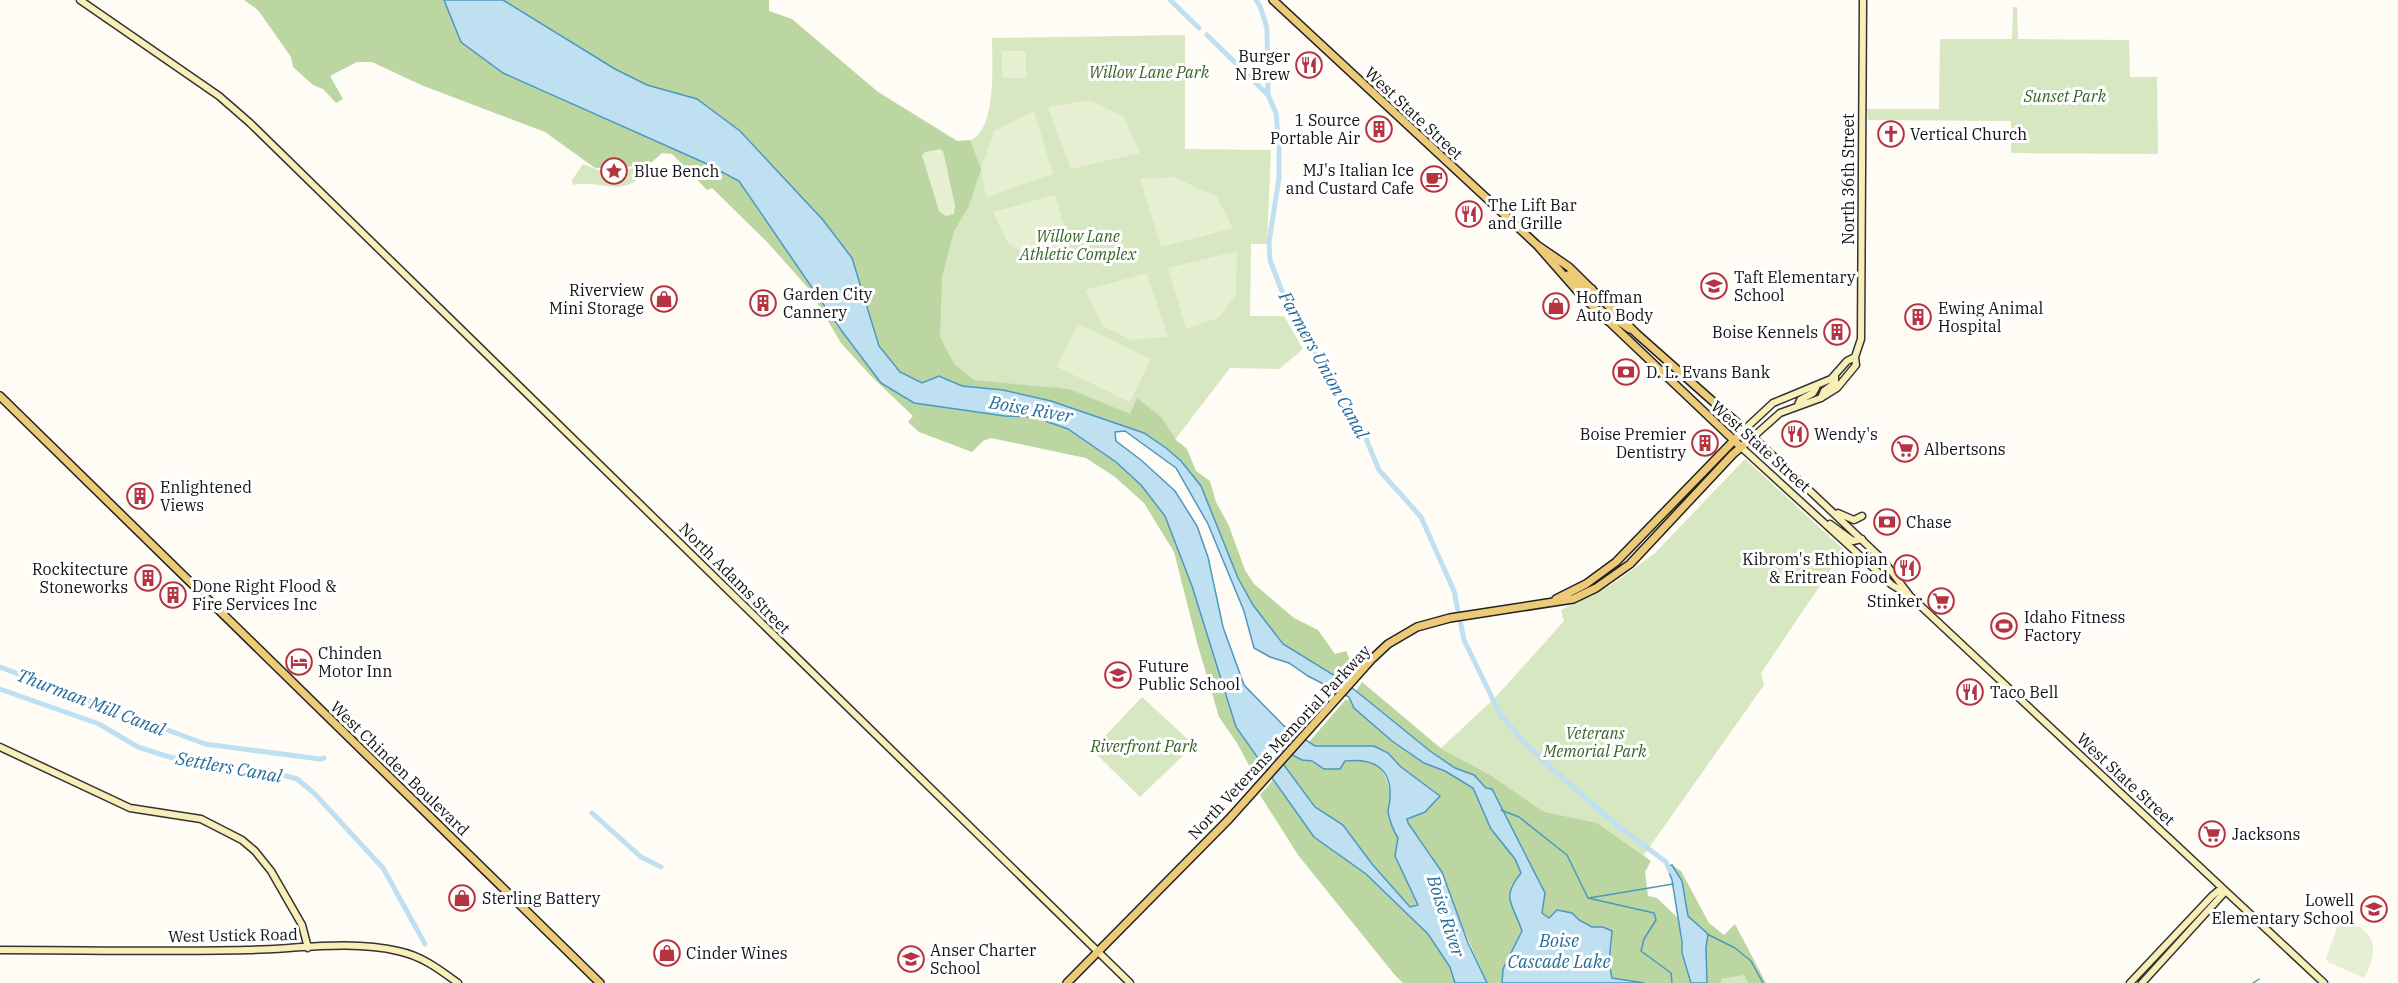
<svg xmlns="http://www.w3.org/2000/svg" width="2398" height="983" viewBox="0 0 2398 983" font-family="'IBM Plex Serif',serif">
	<rect width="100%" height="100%" fill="#fefcf5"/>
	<!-- green -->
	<path fill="#d6e7c1" d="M2013,7H2017L2018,39L2129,40L2130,77H2157L2158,154L2011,153V121L1868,120L1867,109H1939L1940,39H2012Z
		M1185,35V149L1271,150L1267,244H1251L1250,316H1284L1303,349L1279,369L1230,368L1174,441L1067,389L959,379L763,40L809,36L878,92L957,141C962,141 967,141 971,140C997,129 992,61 992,38Z
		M583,164L598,170L645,168L648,171C619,200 604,179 573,185L572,180Z
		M1745,459L1844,550L1761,673L1764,685L1598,920L1766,983H1487L1430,751L1355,692L1362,682L1441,748L1494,699L1564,621L1561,610L1616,582L1655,553Z
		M1142,697L1194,745L1140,797L1092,750Z"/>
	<!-- forest -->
	<path fill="#bbd6a1" d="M244,0H444L461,42L739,181L840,330L914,403L1005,416L1034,417L1068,429L1116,462L1141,485L1165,515L1192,586L1236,727L1265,767L1256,778L1237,743L1219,717L1198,646L1174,552L1144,503L1115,477L1086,458L991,438L983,441L972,452L919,432L908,422L913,416L871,376L841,343L809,289L768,243L712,188L707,190L672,154L662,153L652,162L643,166L595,168L545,132L421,85L372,62H357L330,76L343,99L336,103L323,89L313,85L293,67L291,57L258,10Z
		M503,0H769V11L792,19L878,92L957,141L970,140L981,169L969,206L954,231L942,277L940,337L954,364L974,380L1069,389L1130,414L1137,398L1162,418L1176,440L1187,449L1196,471L1210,481L1216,502L1229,526L1245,570L1254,584L1294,618L1318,630L1335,654L1346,651L1354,669L1343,681L1283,644L1253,605L1238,578L1201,486L1181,461L1166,448L1097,417L1051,401L1003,390L962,386L939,376L922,383L900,372L879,346L852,258L740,131L697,99L647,85L615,69Z
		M1362,682L1441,749L1490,775L1544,812L1597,823L1651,861L1645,872L1648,896L1657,898L1679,919L1682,953L1691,983H1644L1612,978L1609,961L1612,943L1603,927C1589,928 1581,923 1572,913L1549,918L1541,913L1545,892L1492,789L1486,788L1474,775L1455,768L1430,751L1354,696Z
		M1349,697L1354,708L1392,741L1424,763L1445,771L1473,788L1491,829L1515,859L1521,873L1511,885L1522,931L1503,969L1502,983H1487L1432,856L1408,823L1407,818L1425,812L1440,796L1401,767L1388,753L1374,746H1315L1309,742L1346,699L1348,701Z
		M1275,746C1291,754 1309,759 1324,769C1355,757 1384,751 1390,794C1390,799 1388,803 1388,808C1387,819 1393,829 1398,838L1395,856L1419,905L1410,907L1372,864L1343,825L1316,807L1278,757Z
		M1274,779L1314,837L1366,874L1428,934L1450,967L1455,983H1403L1394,974L1298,855L1260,795Z
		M1672,865L1681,871L1709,923L1724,935L1735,924L1766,983H1748L1744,975L1721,979V983H1707L1706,948L1708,934L1688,917L1682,881Z"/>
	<!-- pitch -->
	<path fill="#e6efd2" d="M1002,51H1026V78H1002Z
		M1090,100L1124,117L1140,153L1071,169L1048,107Z
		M1034,111L1053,174L986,197L981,169L994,131Z
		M940,149L943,151L955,205L954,214L946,216L939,211L922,155L925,152Z
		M1174,177L1217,197L1233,228L1161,247L1140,179Z
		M1055,195L1075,263L1038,262L1008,243L993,212Z
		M1237,251L1236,295L1218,318L1186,329L1168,268Z
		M1147,273L1168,337L1132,340L1104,327L1085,290Z
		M1078,324L1151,359L1130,402L1057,367Z
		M2339,922C2375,924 2381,950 2364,978L2328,962L2326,959Z"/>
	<!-- water -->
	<path fill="#bee0f1" stroke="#4c98c2" stroke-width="1.5" fill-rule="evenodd" d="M444,0H503L615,69L647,85L697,99L740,131L823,220L852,258L879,346L900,372L922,383L939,376L962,386L1003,390L1051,401L1144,433L1166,448L1181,461L1201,486L1238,578L1253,605L1283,644L1345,682L1430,751L1455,768L1474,775L1486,788L1492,789L1545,893L1542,913L1549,918L1557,910L1572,913L1579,920L1592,927H1603L1612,931L1609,962L1612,978L1644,983H1502L1503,969L1522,931C1513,903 1500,899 1521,873L1515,859L1491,829L1473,788L1445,771L1424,763L1392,741L1354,708L1349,697L1308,676L1289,663L1270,657L1254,648L1244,611L1208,524L1176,468L1125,431L1115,432L1116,441L1141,460L1175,491L1197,526L1208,557L1223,627L1244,685L1284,726L1315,746H1374L1388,753L1401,767L1440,796L1425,812L1407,819L1408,823L1442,872L1468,943L1487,983H1455L1450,967L1428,934L1366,874L1314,837L1236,727L1192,586L1165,516L1141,485L1116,462L1068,429L1034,417L1005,416L914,403L881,383L841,330L739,181L705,163L503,73L461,42ZM1275,746L1302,760L1312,761L1324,769H1340L1345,761C1372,758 1392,767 1390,798C1390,803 1388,807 1388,812C1390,822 1393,830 1398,838L1395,856L1418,905L1410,907L1372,864L1343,825L1315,807L1278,757Z
		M1672,865L1682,881L1688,916L1708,934L1706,948L1707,983H1691L1682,953V942L1672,880L1667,867Z"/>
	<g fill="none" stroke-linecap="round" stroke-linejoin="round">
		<!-- stream -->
		<path stroke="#4c98c2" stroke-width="1.5" d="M1501,810L1519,817L1567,855L1588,898L1654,913L1656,920L1644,939L1641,951L1671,973L1672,983
			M1589,898L1673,884
			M1707,934L1735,948L1751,961L1763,983
			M2253,983L2259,979"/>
		<!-- canal -->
		<path stroke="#bee0f1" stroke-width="5" d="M1170,0L1199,28
			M1256,0L1260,6L1267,28L1268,95L1276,113L1279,147V178L1269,242L1270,260L1281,289L1329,378L1357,417L1379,470L1421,517L1454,591L1464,640L1500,714L1526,744L1547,764L1613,822L1666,862L1670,871
			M1207,35L1268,95
			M0,667L205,744L320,759L324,758
			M0,689L99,724L138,747L166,756L199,764L268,771L297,779L314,793L383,868L425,944
			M592,813L641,857L661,867"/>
		<!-- secondary casing -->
		<g stroke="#333" stroke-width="9">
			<path id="secondary" d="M80,0L219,96L250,123L1130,983
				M1863,0L1861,339L1855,357L1856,365L1837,388L1821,398L1780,413L1753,437L1882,559L1910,596L2324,983
				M1821,398L1824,391L1835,383V376
				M1798,405L1800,400L1813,393L1816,388
				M1745,429L1773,403L1831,379L1847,361L1855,357
				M1741,447L1892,585L1907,594
				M1838,513L1854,520L1862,516
				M1830,524L1853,541L1862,539
				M0,747L130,808L201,819L242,840L255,851L271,871L302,925L308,948
				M0,950C82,950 165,952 247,950C295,949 352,940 398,951C422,956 439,969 458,983
				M2130,983L2212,896L2218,891L2224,890
				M2142,983L2223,894L2224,890"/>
		</g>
		<!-- primary casing -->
		<g stroke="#222" stroke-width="10">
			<path id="primary" d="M1273,0L1537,245L1580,294L1741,447
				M1568,275L1589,291L1592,289
				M1608,321L1614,318L1630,329
				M0,396L600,983
				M1556,599L1586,584L1616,562L1745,429
				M1067,983L1229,819L1372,659L1388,644L1417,627L1450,618L1573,599L1596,588L1630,564L1733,454L1753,437L1637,334L1569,267L1537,245"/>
		</g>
		<!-- secondary -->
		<use href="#secondary" stroke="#f8eeb7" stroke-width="6"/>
		<!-- primary -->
		<use href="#primary" stroke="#ecca77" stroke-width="7"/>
	</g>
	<!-- icons -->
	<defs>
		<g id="restaurant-ring" transform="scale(1.35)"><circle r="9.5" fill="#fff" stroke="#b53440" stroke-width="1.5"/><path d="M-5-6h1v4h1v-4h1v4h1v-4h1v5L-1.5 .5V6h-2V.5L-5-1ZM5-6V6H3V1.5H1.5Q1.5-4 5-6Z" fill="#b53440"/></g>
		<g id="building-ring" transform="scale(1.35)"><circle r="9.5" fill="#fff" stroke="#b53440" stroke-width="1.5"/><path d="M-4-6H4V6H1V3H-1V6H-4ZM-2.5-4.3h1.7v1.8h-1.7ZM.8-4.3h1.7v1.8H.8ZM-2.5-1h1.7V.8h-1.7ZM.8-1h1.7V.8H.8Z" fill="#b53440"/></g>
		<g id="church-ring" transform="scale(1.35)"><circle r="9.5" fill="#fff" stroke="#b53440" stroke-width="1.5"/><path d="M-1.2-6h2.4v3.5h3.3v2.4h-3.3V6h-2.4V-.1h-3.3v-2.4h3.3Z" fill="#b53440"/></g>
		<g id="sight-ring" transform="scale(1.35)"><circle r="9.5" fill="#fff" stroke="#b53440" stroke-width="1.5"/><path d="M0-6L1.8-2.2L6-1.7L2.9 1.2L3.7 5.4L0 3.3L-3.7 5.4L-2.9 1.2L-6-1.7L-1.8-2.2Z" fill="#b53440"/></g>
		<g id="cafe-ring" transform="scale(1.35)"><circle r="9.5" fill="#fff" stroke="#b53440" stroke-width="1.5"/><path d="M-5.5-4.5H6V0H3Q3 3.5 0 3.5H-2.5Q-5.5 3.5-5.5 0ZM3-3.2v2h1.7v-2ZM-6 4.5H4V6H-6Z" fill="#b53440"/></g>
		<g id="school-ring" transform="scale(1.35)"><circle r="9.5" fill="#fff" stroke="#b53440" stroke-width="1.5"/><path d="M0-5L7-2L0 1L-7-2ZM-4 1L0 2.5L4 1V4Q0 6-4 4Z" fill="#b53440"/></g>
		<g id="shop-ring" transform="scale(1.35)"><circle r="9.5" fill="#fff" stroke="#b53440" stroke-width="1.5"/><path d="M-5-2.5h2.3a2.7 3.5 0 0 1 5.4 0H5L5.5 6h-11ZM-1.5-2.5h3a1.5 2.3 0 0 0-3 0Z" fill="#b53440"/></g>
		<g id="bank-ring" transform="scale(1.35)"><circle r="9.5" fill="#fff" stroke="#b53440" stroke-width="1.5"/><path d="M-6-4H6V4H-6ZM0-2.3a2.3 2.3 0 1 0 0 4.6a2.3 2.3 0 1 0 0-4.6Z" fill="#b53440"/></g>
		<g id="supermarket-ring" transform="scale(1.35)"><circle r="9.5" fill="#fff" stroke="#b53440" stroke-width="1.5"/><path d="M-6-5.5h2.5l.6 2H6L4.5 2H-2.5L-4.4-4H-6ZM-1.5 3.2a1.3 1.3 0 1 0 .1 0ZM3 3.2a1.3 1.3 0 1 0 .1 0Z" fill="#b53440"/></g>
		<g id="stadium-ring" transform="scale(1.35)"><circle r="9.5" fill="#fff" stroke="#b53440" stroke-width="1.5"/><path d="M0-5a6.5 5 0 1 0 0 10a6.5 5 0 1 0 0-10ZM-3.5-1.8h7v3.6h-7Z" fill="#b53440"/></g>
		<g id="hotel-ring" transform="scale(1.35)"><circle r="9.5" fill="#fff" stroke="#b53440" stroke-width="1.5"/><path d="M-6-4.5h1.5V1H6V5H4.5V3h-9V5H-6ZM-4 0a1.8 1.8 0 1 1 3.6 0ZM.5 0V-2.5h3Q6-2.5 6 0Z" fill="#b53440"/></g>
	</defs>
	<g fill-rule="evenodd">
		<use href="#restaurant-ring" x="1309" y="65"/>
		<use href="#building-ring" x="1379" y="129"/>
		<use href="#church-ring" x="1891" y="134"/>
		<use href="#sight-ring" x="614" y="171"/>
		<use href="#cafe-ring" x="1434" y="179"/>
		<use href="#restaurant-ring" x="1469" y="214"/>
		<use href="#school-ring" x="1714" y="286"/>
		<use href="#shop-ring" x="664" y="299"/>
		<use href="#building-ring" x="763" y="303"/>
		<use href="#shop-ring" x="1556" y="306"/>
		<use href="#building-ring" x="1918" y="317"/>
		<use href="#building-ring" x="1837" y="332"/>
		<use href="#bank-ring" x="1626" y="372"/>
		<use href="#restaurant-ring" x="1795" y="434"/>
		<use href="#building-ring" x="1705" y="443"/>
		<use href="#supermarket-ring" x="1905" y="449"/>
		<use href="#building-ring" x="140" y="496"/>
		<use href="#bank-ring" x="1887" y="522"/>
		<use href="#restaurant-ring" x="1907" y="568"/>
		<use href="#building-ring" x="148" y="578"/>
		<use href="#building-ring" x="173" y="595"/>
		<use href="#supermarket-ring" x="1941" y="601"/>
		<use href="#stadium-ring" x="2004" y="626"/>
		<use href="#hotel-ring" x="299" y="662"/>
		<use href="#school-ring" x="1118" y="675"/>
		<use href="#restaurant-ring" x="1970" y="692"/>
		<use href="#supermarket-ring" x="2212" y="834"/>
		<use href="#shop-ring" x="462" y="898"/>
		<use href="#school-ring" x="2374" y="909"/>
		<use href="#shop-ring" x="667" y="953"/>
		<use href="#school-ring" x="911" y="959"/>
	</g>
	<g text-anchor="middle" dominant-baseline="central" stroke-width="6" stroke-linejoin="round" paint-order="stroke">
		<!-- poi labels -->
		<g font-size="16" fill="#111" stroke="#fff" text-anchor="start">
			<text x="1290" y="56" text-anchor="end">Burger<tspan x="1290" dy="18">N Brew</tspan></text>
			<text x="1360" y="120" text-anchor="end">1 Source<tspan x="1360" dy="18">Portable Air</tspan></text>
			<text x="1910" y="134">Vertical Church</text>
			<text x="1414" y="170" text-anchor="end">MJ's Italian Ice<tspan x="1414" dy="18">and Custard Cafe</tspan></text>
			<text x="634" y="171">Blue Bench</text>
			<text x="1488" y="205">The Lift Bar<tspan x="1488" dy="18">and Grille</tspan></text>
			<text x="1734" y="277">Taft Elementary<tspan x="1734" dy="18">School</tspan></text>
			<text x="644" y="290" text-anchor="end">Riverview<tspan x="644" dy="18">Mini Storage</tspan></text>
			<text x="783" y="294">Garden City<tspan x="783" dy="18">Cannery</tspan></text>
			<text x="1576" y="297">Hoffman<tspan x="1576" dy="18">Auto Body</tspan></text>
			<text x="1938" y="308">Ewing Animal<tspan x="1938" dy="18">Hospital</tspan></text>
			<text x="1818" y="332" text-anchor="end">Boise Kennels</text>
			<text x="1646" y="372">D. L. Evans Bank</text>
			<text x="1686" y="434" text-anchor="end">Boise Premier<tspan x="1686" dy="18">Dentistry</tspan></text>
			<text x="1814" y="434">Wendy's</text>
			<text x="1924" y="449">Albertsons</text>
			<text x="160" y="487">Enlightened<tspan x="160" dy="18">Views</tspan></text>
			<text x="1906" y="522">Chase</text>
			<text x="1888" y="559" text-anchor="end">Kibrom's Ethiopian<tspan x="1888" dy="18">&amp; Eritrean Food</tspan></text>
			<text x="128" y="569" text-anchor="end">Rockitecture<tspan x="128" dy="18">Stoneworks</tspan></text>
			<text x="192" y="586">Done Right Flood &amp;<tspan x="192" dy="18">Fire Services Inc</tspan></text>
			<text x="1922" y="601" text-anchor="end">Stinker</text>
			<text x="2024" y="617">Idaho Fitness<tspan x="2024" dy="18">Factory</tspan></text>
			<text x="318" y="653">Chinden<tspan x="318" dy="18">Motor Inn</tspan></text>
			<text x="1138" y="666">Future<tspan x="1138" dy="18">Public School</tspan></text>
			<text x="1990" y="692">Taco Bell</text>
			<text x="2232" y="834">Jacksons</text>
			<text x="482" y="898">Sterling Battery</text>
			<text x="2354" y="900" text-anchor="end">Lowell<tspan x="2354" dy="18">Elementary School</tspan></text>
			<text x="930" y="950">Anser Charter<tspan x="930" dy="18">School</tspan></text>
			<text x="686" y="953">Cinder Wines</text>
		</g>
		<!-- park labels -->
		<g font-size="16" font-style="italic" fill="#356426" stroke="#fff">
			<text x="1149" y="72">Willow Lane Park</text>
			<text x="2065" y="96">Sunset Park</text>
			<text x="1078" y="236">Willow Lane<tspan x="1078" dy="18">Athletic Complex</tspan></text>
			<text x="1595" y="733">Veterans<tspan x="1595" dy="18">Memorial Park</tspan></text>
			<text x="1144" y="746">Riverfront Park</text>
		</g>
		<!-- street labels -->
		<g font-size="16" fill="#111" stroke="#fff">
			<text transform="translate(1414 113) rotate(43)">West State Street</text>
			<text transform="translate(1848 179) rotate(-90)">North 36th Street</text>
			<text transform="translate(1761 446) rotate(42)">West State Street</text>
			<text transform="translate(735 578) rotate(45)">North Adams Street</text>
			<text transform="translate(1279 742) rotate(-47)">North Veterans Memorial Parkway</text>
			<text transform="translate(400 768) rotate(44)">West Chinden Boulevard</text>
			<text transform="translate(2126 779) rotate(43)">West State Street</text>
			<text transform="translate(233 935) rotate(-1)">West Ustick Road</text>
		</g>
		<!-- water labels -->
		<g font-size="18" font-style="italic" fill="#246b98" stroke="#fff">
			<text transform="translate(1324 365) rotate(61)">Farmers Union Canal</text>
			<text transform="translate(1031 409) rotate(10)">Boise River</text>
			<text transform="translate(91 702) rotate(21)">Thurman Mill Canal</text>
			<text transform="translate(229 767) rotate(10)">Settlers Canal</text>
			<text transform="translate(1446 916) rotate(72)">Boise River</text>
			<text x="1559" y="940">Boise<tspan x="1559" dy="21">Cascade Lake</tspan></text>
		</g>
	</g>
</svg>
